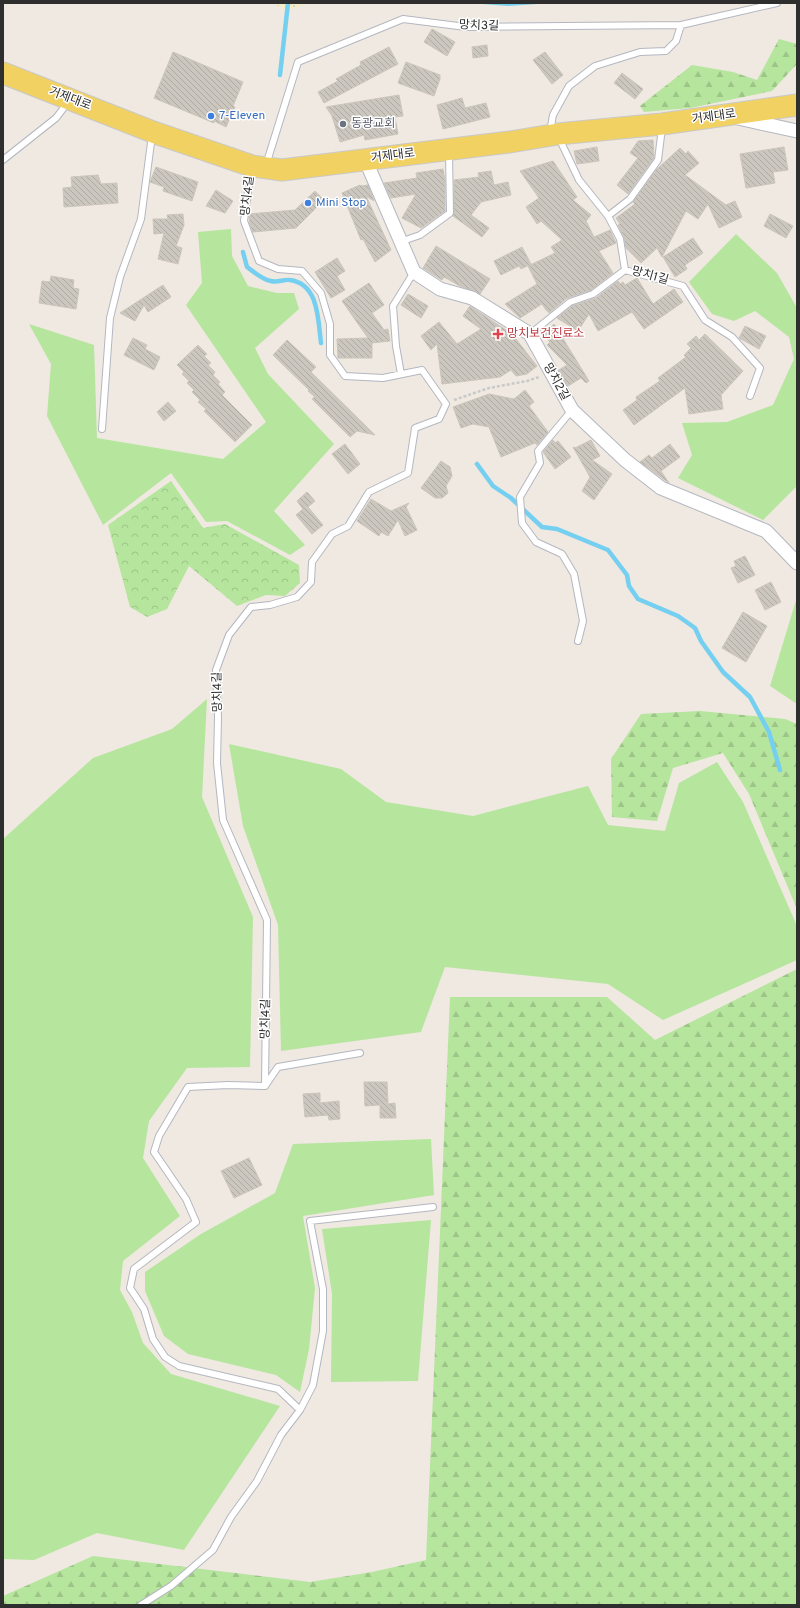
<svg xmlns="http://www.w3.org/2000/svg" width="800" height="1608" viewBox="0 0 800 1608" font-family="Overpass,'Noto Sans KR',sans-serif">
	<defs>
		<pattern id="forest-firs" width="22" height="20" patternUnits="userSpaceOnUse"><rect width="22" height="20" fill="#b6e59e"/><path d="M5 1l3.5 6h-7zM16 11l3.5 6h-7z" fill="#9dc588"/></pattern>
		<pattern id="sand-dots" width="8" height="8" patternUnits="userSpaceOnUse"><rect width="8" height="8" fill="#f3ecc5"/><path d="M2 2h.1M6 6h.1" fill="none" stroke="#d1cbaa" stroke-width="1.8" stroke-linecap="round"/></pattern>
		<pattern id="park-crowns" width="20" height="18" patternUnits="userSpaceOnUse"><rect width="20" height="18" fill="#b6e59e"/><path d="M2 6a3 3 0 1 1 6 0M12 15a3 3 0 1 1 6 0" fill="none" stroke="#9dc588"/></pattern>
		<pattern id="building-back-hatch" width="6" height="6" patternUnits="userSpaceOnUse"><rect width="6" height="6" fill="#cbc7bf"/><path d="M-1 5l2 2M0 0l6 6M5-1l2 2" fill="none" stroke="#afaba4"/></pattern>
	</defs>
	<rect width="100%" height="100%" fill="#efe9e1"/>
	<!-- grass -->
	<path fill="#b6e59e" d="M231,229L232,256L248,286L277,293H294L299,309L255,348L268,374L334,444L274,511L305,545L290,555L227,521L206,522L171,473L103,525L47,416L51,364L29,324L94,345L97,438L223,459L266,422L186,305L202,283L198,232Z
		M736,234L777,273L797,308V486L763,520L678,478L692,455L682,423L727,422L773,405L794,359L789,337L755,311L734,321L712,314L689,282Z
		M797,597V704L770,686Z
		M207,699L202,797L253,917L250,1067L187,1068L149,1121L143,1158L180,1216L123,1261L120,1290L132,1312L143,1343L171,1374L280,1406L184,1550L97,1533L34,1560L3,1559V839L93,758L172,729Z
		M229,744L341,769L386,802L473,816L588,786L608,825L665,831L679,783L717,762L743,802L797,926V960L663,1020L608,984L445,967L421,1032L281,1051L278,925L243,826Z
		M431,1139L434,1195L303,1216L315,1288L309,1349L300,1392L276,1375L188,1354L164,1336L145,1291V1272L201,1234L275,1193L293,1144Z
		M431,1220L418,1381L331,1382L332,1294L322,1229Z"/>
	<!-- forest -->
	<path fill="url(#forest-firs)" d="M779,39L797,44V64L772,91L690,108L644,112L640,106L692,65L733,72L757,80Z
		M700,711L785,719L797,724V909L749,794L723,753L673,768L657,821L612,817L611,759L641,714Z
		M797,969V1605H3V1596L93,1556L310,1582L372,1572L426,1560L450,997H607L655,1040Z"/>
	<!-- sand -->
	<path fill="url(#sand-dots)" d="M271,3H309L288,10Z"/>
	<!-- park -->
	<path fill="url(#park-crowns)" d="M171,481L203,528L225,524L299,565L300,583L285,596L266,595L237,606L189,566L167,609L147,617L130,607L108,525Z"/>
	<!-- water -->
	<path fill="#75cff0" d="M470,3H553L508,6Z"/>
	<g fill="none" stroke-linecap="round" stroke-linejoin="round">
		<!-- stream -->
		<path stroke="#75cff0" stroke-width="4.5" d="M280,75L288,3
			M243,252L247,267C254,272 263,280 271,281C277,283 284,279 290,280C319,284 318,320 321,343
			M477,464L493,486L511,498L542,527L557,529L608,550L627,575L629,586L638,599L678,616L695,628L701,641L723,672L750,697L769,732L780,770"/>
	</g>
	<!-- building -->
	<path fill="url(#building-back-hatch)" stroke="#cbc5ba" d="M432,29L455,42L447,56L424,42Z
		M487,45L488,56L473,58L472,47Z
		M389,47L398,64L324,103L318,92L338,81L336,79L361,65L360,62Z
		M173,52L243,82L233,106L235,107L226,127L214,121V123L154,98Z
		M545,52L563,75L552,84L533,60Z
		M406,62L440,75V79L434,96L398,83Z
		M622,73L643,89L635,99L614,83Z
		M399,95L403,116L395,117L398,134L365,140L364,135L340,142L332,116L326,107Z
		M462,98L465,108L486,103L490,117L443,129L437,105Z
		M653,140L654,158L628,194L617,185L638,158L630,153L638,141Z
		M597,147L599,161L577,164L574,151Z
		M784,147L788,170L773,172L775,183L746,188L740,154Z
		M680,148L686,154L688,151L699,163L685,175L726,205L735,201L742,217L719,228L708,204L698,219L686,211L662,257L657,248L641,263L626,248L624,237L618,225L620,224L616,218L635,204L633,202L656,170Z
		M553,161L577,197L573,200L591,215L586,221L594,237L610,230L616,243L599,251L613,273L591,290L567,298L549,313L546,310L542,304L520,318L505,304L537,284L528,266L555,253L551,247L562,240L541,221L537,224L526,207L539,198L520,171Z
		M156,167L198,182L192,201L163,191L164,187L150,182Z
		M443,169L445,181V211L421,228L402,218L416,194L391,198L384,183L417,178L416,173Z
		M491,171L494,185L508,182L511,195L481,202L471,215L489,228L482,237L453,216L454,213V180L479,177L478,173Z
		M98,175L101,184L117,183L118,203L64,207L63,188L72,187L71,177Z
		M360,185L361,186L368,185L374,201L366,196L391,250L375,262L363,239L361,240L342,193Z
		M216,190L233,201L225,213L206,206Z
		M315,191L324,200L296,228L253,232L250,225L249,214L295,210Z
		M183,214L184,225L176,246L182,248L178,264L158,259L164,233L154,234L153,219H168L167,215Z
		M770,214L793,226L786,238L764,226Z
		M693,238L703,253L685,265L687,269L675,277L663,257Z
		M436,246L490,279L480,294L460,286L444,277L442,280L423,268Z
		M522,247L531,264L521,269L519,266L501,275L494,261Z
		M337,258L345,271L337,276L345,290L331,298L315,272Z
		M51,276L74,280L73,288L79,289L76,309L39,303L42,281L50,282Z
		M637,278L653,304L674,289L683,302L644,329L632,312L598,331L589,314L578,331L557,318L572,306L596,298L618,281L620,284L623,282L625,285Z
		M369,283L384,305L372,313L384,330L388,329L390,341L372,343V358H338L337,339L368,338L342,301Z
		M163,285L171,297L148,312L144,305L135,321L120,313Z
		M408,294L428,306L421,318L401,305Z
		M470,306L512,334L537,366L527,374L516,376L511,370L500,377L442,384L437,344L431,350L421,336L439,322L457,344L481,329L463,316Z
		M554,324L589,381L586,383L581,378L568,386L559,370L567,365L547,345L550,342L544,335Z
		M745,326L766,336L759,349L739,338Z
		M705,334L743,371L721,395L723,409L689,414L685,388L634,425L623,410L637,400L636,397L660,381L658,378L686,357L684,355L691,348L687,344L696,336L699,340Z
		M133,338L147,345L145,349L160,357L154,370L124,355Z
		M287,340L316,367L311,372L375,435L357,431L350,437L312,399L315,397L308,391L309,390L273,355Z
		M198,345L207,354L204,356L211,363L208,365L215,372L213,375L220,382L218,384L225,392L222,395L252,425L235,442L204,411L206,409L198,402L200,400L192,392L194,390L187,383L189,381L182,374L184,372L177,365Z
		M525,390L534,402L529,406L548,432L537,445L535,443L501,457L489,427L473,424L461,428L453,407L489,394L514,399Z
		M168,402L176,411L164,421L157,412Z
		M553,440L555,443L558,441L571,457L555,469L543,452Z
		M591,440L600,456L592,460L612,474L594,500L582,491L590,477L573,447L575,448Z
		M345,444L360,464L348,474L332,454Z
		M670,444L680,457L661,471L669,483L640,462L649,455L652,458Z
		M441,461L450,467L452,476L446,486L448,493L442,498H435L421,488Z
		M307,492L315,501L308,507L323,525L312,534L296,515L303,509L297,501Z
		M371,499L391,511L409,503L406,507L417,530L405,536L398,520L388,536L381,532L379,536L357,521Z
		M745,556L755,575L738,583L731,568L736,566L734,561Z
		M771,582L781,602L765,610L755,590Z
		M743,612L767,626L746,662L722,648Z
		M364,1082H387L388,1104L395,1103L396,1118H380V1105L365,1106Z
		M320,1093V1103L339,1101L340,1119L329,1120L328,1115L305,1117L303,1094Z
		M249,1158L262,1185L234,1198L221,1171Z"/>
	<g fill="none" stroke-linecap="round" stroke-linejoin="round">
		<!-- service casing -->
		<g stroke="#b4b7c1" stroke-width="8">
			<path id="service" d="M550,132L553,115L569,86L595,66L640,52L666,51L676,41L681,25
				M559,138L579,180L608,216L620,239L625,270L683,286L705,320L732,337L760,368L750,396
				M3,160L56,118L69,101
				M266,165L298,62L403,19L466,27L681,25L777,3
				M251,169L244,221L259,261L278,269L302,271L321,293L330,324V355L345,376L383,378L422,370L446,404L439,419L415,428L408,473L369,492L348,526L332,534L312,562L311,582L297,597L270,605L251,607L229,635L216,670L218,717L217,763L223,820L267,920L265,1086
				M608,216L630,199L658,160L662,128
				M400,242L420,235L450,213L449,153
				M530,334L570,302L593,294L625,270
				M401,374L396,346L393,306L414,272
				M572,410L538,451L540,463L520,497L522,523L536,542L562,554L574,574L583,621L578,641
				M102,429L110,318L120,277L141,219L152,135
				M300,1410L278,1389L179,1366L165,1357L153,1339L144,1309L130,1288L134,1269L196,1222L186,1199L154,1152L159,1136L188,1087L228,1085L265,1086L278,1067L360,1053
				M141,1605L171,1586L213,1550L231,1517L257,1481L281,1435L300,1410L313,1385L323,1331V1289L310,1221L433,1207"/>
		</g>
		<!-- minor casing -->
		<g stroke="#b4b7c1" stroke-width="15">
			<path id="minor" d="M738,118L797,131
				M365,159L414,272L440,289L472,298L530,334L572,410L625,460L661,488L766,531L797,563"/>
		</g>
		<!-- primary casing -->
		<g stroke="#c9c9c9" stroke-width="23">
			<path id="primary" d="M3,73L153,132L252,166L282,170L510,142L558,134L662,124L797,105"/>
		</g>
		<!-- path -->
		<path stroke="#c9c9c9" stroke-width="2.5" stroke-dasharray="3 2" stroke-linecap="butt" d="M454,400L489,388L527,381L539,377"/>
		<!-- service -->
		<use href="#service" stroke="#fff" stroke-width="6"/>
		<!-- minor -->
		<use href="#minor" stroke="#fff" stroke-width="13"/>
		<!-- primary -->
		<use href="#primary" stroke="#f2d163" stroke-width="21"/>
	</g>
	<!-- markers -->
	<g fill="#3f7fe0" stroke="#fff" stroke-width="1.5">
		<circle cx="211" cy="116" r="4"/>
		<circle cx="308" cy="203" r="4"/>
	</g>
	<circle fill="#6b7280" stroke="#fff" stroke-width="1.5" cx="343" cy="124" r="4"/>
	<path fill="#e0444e" stroke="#fff" stroke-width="1.5" d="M496 328h4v4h4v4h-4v4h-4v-4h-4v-4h4z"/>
	<g text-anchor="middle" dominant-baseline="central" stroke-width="3" stroke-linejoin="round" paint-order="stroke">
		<!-- street labels -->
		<g font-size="12" fill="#2e2e2e" stroke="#fff">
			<text transform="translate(479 26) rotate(2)">망치3길</text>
			<text transform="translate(70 99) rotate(21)">거제대로</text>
			<text transform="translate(714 117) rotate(-8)">거제대로</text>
			<text transform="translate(393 156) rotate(-7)">거제대로</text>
			<text transform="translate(248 196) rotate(-83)">망치4길</text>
			<text transform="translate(650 276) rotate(16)">망치1길</text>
			<text transform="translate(556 382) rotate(61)">망치2길</text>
			<text transform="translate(218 692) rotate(-91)">망치4길</text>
			<text transform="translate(266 1019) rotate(-89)">망치4길</text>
		</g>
		<!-- shop labels -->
		<g font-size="12" fill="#366cbe" stroke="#fff" text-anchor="start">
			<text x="219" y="116">7-Eleven</text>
			<text x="316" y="203">Mini Stop</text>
		</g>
		<!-- worship labels -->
		<g font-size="12" fill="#5b616d" stroke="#fff" text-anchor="start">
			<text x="351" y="124">동광교회</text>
		</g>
		<!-- health labels -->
		<g font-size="12" fill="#be3a42" stroke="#fff" text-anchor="start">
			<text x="507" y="334">망치보건진료소</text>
		</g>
	</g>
	<!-- border -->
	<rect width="800" height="1608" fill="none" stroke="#2e2e2e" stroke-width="8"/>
</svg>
